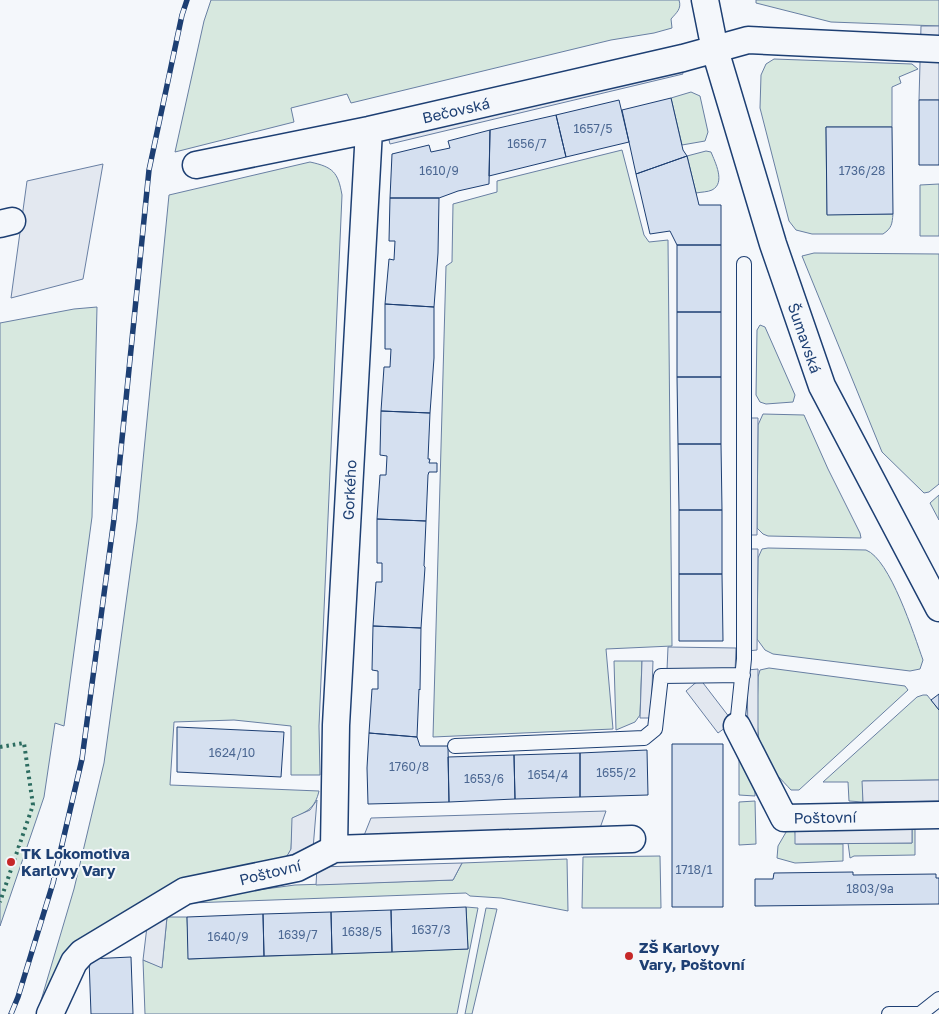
<svg xmlns="http://www.w3.org/2000/svg" width="939" height="1014" viewBox="0 0 939 1014" font-family="'Golos Text',sans-serif">
	<rect width="100%" height="100%" fill="#f4f7fb"/>
	<!-- green -->
	<path fill="#d7e8df" stroke="#687fa3" d="M211,0H679C682,9 676,13 671,19L672,28L654,33L611,40L351,103L347,94L291,108L294,122L175,152L204,21Z
		M756,0H939V26L831,22L756,3Z
		M774,59L912,64L918,69L899,77L901,83L892,87V127H826L827,214H893C892,224 892,228 883,234H812L796,230L789,221L760,108L761,75L766,64Z
		M691,92L700,96L708,132L705,141L682,145L671,98Z
		M622,150L644,235L649,242L668,240L672,646L606,649L613,729L433,737L446,266L452,262L453,204L497,192V181Z
		M706,151L711,152C715,162 726,183 712,190C708,192 701,192 696,193L687,156Z
		M310,162C333,167 338,172 342,195L319,726L320,775H291V726L234,720L174,722L170,785L319,791C315,808 308,811 293,818L291,850L287,856L273,865L85,938L37,1014L74,889L104,763L137,522L169,195Z
		M939,184V236H920V185Z
		M814,253L939,254V484L929,492L924,493L882,452L802,256Z
		M97,307L92,517L64,726L55,723L44,797L0,926V323L74,309Z
		M760,325L765,327L795,395L793,402L766,404L760,402L756,395L757,330Z
		M763,414L804,415L828,469L860,533L861,538L768,536L763,534L757,528L758,425Z
		M939,495V520L930,503Z
		M768,548L866,550C890,559 914,635 923,660L920,669L910,671L773,654L765,650L757,639L758,558L762,549Z
		M614,661H642L640,715L635,722L616,730Z
		M769,668L905,686L908,690L799,790H791C782,780 772,771 766,760C753,736 758,703 758,677L760,670Z
		M923,695H927L939,710V780L863,781V802L849,801L848,782H823L917,697Z
		M739,745L755,789V796L739,795Z
		M755,801L756,844L739,845V802Z
		M912,820L915,822V855L854,856L850,858L848,843H912Z
		M789,827L795,829L796,844H843V861L795,863L777,858L778,846Z
		M660,856L661,908H582L583,857Z
		M567,859L568,911L501,898L470,896L466,893L190,903V899L295,885L453,880L462,863Z
		M466,907L478,908L457,1014H145L143,960L162,967L167,917H187L189,959L468,949Z
		M486,908L497,909L472,1014H465Z"/>
	<!-- parking -->
	<path fill="#e3e8f0" stroke="#687fa3" d="M921,26H939V100H919Z
		M680,62L683,74L390,144L387,132Z
		M103,164L83,279L11,298L27,181Z
		M747,418H758L757,535H746Z
		M748,549H758L757,650L747,651Z
		M668,647L736,648L735,672L667,670Z
		M642,661H653L651,718H640Z
		M758,669V739H748L747,670Z
		M700,679L733,722L718,733L686,691Z
		M939,780V801L863,802L862,781Z
		M317,800L313,849L287,856L291,849L292,818L310,810Z
		M606,811L599,831L363,838L371,818Z
		M912,820V843L795,844V821Z
		M462,863L453,880L316,885L317,867Z
		M167,917L162,968L143,960L148,918Z"/>
	<!-- building -->
	<path fill="#d5e0f0" stroke="#1d3f73" d="M671,98L683,150L687,156L636,174L622,110Z
		M619,100L629,142L566,157L556,115Z
		M919,100H939V165H919Z
		M556,115L566,157L489,176L490,130Z
		M826,127H892L893,214L827,215Z
		M490,130L489,184L458,191L439,198H390L392,154L429,145L431,152L450,148L448,141Z
		M687,156L699,205H721V245H677L670,231L650,234L636,174Z
		M390,198H439L438,253L434,307L385,304L389,259L394,260L395,241H389Z
		M677,245H721V312H677Z
		M385,304L434,307V358L430,413L381,411L384,367H390L391,349H385Z
		M677,312H721V377H677Z
		M677,377H721V444H678Z
		M381,411L430,413L428,459H430L429,463H437V472H429L428,475L426,521L377,519L380,475H386L387,456L380,455Z
		M678,444H721L722,510H679Z
		M679,510H722V574H679Z
		M377,519L426,521L424,566L425,567L421,628L373,626L376,582H382V563H377Z
		M679,574H722L723,641H679Z
		M373,626L421,628L420,690L419,689L417,737L369,733L372,689H378V671L372,670Z
		M939,694V710L931,700Z
		M177,727L284,732L281,777L177,772Z
		M369,733L417,737L420,746H448L449,802L368,804L367,768Z
		M672,744H723V907H672Z
		M647,750L648,795L580,797V753Z
		M580,753V797L515,799L514,755Z
		M514,755L515,799L449,802L448,757Z
		M853,872V875L936,874V878H939V904L755,906V879H773L774,873Z
		M466,907L468,949L392,952L391,910Z
		M391,910L392,952L332,954L331,912Z
		M331,912L332,954L264,956L263,914Z
		M263,914L264,956L188,959L187,917Z
		M131,957L133,1014H91L89,959Z"/>
	<g fill="none" stroke-linecap="round" stroke-linejoin="round">
		<!-- service casing -->
		<g stroke="#1d3f73" stroke-width="16">
			<path id="service" d="M737,726L744,659V264
				M455,746L644,738L655,729L661,676L743,675
				M889,1014H920L939,999"/>
		</g>
		<!-- minor casing -->
		<g stroke="#1d3f73" stroke-width="29">
			<path id="minor" d="M705,0L715,50L773,244L822,386L939,608
				M196,165L369,130L683,58L748,40L939,49
				M0,224L12,221
				M737,726L784,818L939,815
				M334,849L336,725L369,130
				M50,1014L74,962L82,953L185,891L297,868L334,849L632,839"/>
		</g>
		<!-- service -->
		<use href="#service" stroke="#f4f7fb" stroke-width="14"/>
		<!-- minor -->
		<use href="#minor" stroke="#f4f7fb" stroke-width="26"/>
		<!-- rail casing -->
		<g stroke="#1d3f73" stroke-width="5.5">
			<path id="rail" d="M11,1014L18,997L53,883L82,759L114,519L149,170L182,15L187,0"/>
		</g>
		<!-- rail -->
		<use href="#rail" stroke="#f4f7fb" stroke-width="4" stroke-dasharray="11" stroke-linecap="butt"/>
		<!-- hedge -->
		<path stroke="#2c6c60" stroke-width="4" stroke-dasharray="2.5 4" stroke-linecap="butt" d="M0,747L24,743L33,805L0,902"/>
	</g>
	<!-- markers -->
	<g fill="#c62828" stroke="#f4f7fb" stroke-width="2">
		<circle cx="11" cy="862" r="5"/>
		<circle cx="629" cy="956" r="5"/>
	</g>
	<g text-anchor="middle" dominant-baseline="central" stroke-width="4" stroke-linejoin="round" paint-order="stroke">
		<!-- number labels -->
		<g font-size="12" fill="#4b6792">
			<text x="593" y="128">1657/5</text>
			<text x="527" y="143">1656/7</text>
			<text x="439" y="170">1610/9</text>
			<text x="862" y="170">1736/28</text>
			<text x="232" y="752">1624/10</text>
			<text x="409" y="766">1760/8</text>
			<text x="616" y="772">1655/2</text>
			<text x="548" y="774">1654/4</text>
			<text x="484" y="778">1653/6</text>
			<text x="694" y="869">1718/1</text>
			<text x="870" y="888">1803/9a</text>
			<text x="431" y="929">1637/3</text>
			<text x="362" y="931">1638/5</text>
			<text x="298" y="934">1639/7</text>
			<text x="228" y="936">1640/9</text>
		</g>
		<!-- street labels -->
		<g font-size="15" fill="#1d3f73" stroke="#f4f7fb">
			<text transform="translate(456 110) rotate(-13)">Bečovská</text>
			<text transform="translate(805 338) rotate(71)">Šumavská</text>
			<text transform="translate(349 490) rotate(-87)">Gorkého</text>
			<text transform="translate(825 817) rotate(-1)">Poštovní</text>
			<text transform="translate(270 872) rotate(-14)">Poštovní</text>
		</g>
		<!-- poi labels -->
		<g font-size="15" font-weight="bold" fill="#1d3f73" stroke="#f4f7fb" text-anchor="start">
			<text x="21" y="853">TK Lokomotiva<tspan x="21" dy="17">Karlovy Vary</tspan></text>
			<text x="639" y="947">ZŠ Karlovy<tspan x="639" dy="17">Vary, Poštovní</tspan></text>
		</g>
	</g>
</svg>
